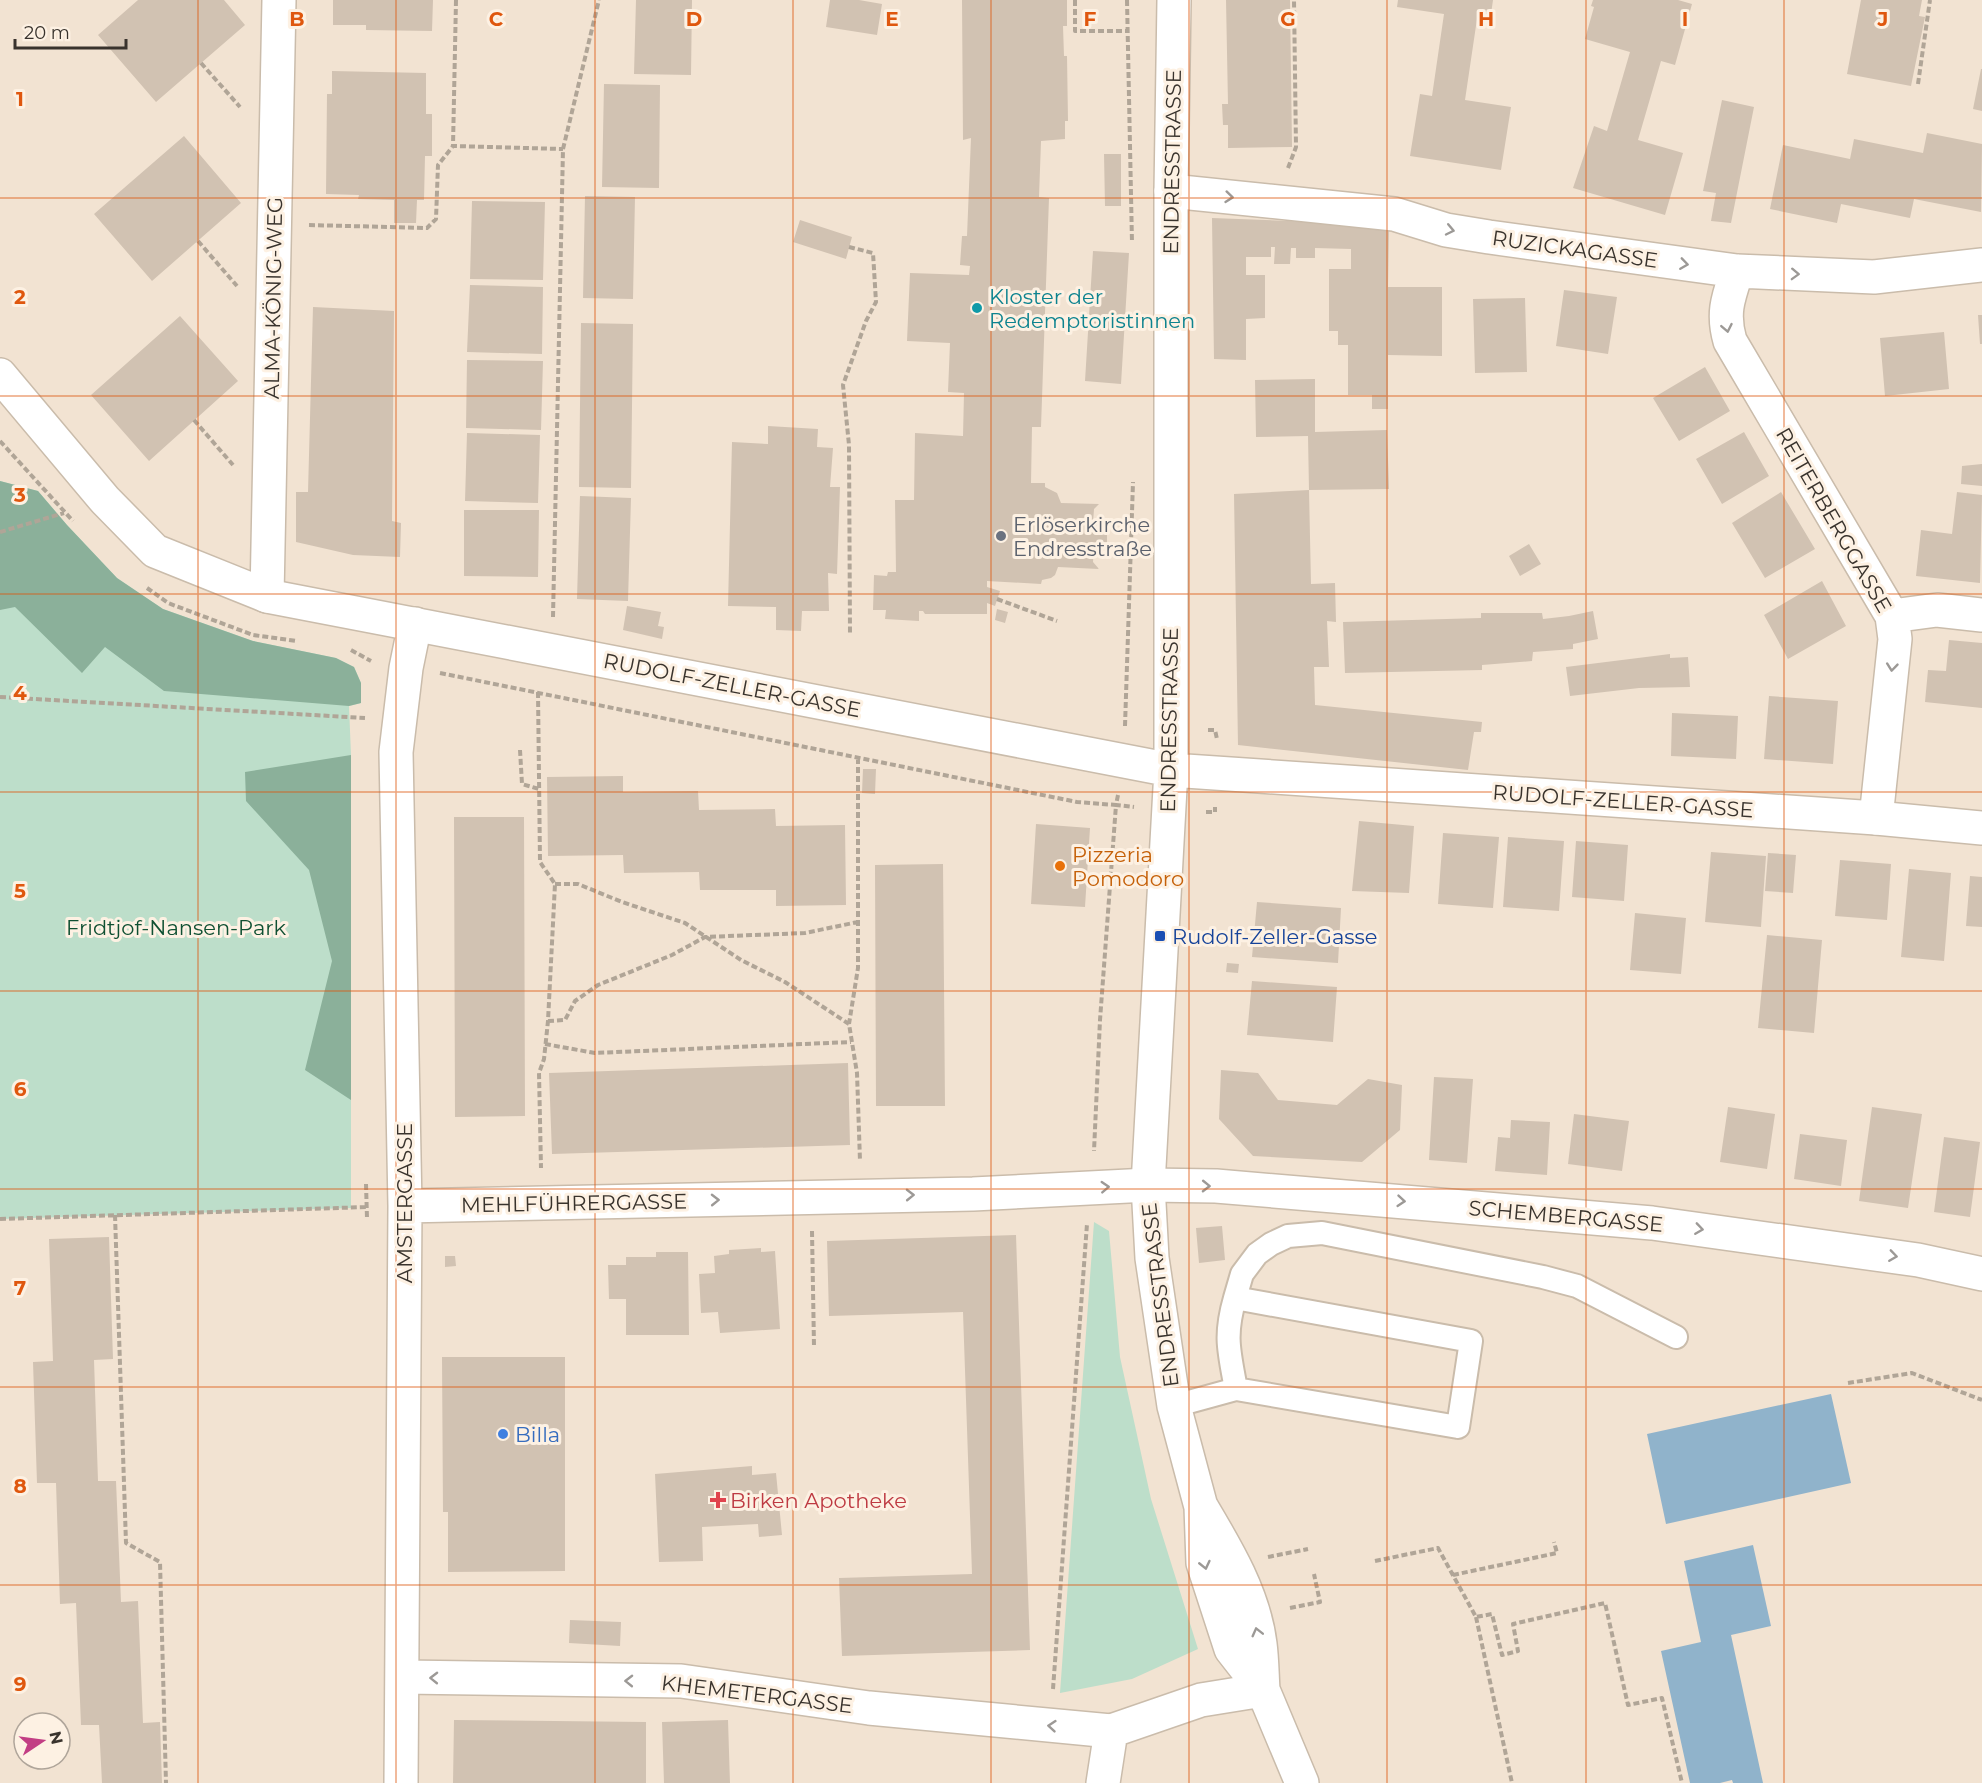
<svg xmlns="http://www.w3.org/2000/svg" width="1982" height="1783" viewBox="0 0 1982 1783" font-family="Montserrat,sans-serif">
	<rect width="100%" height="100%" fill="#f2e3d2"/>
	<!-- green -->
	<path fill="#bddeca" d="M0,481L38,491L67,525L117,578L163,609L253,641L336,658L354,667L361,683V703L349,706L351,755V1208L0,1219Z
		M1094,1222L1109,1231L1120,1357L1151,1499L1198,1649L1132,1679L1060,1693Z"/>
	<!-- forest -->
	<path fill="#8bb09a" d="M0,481L38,491L67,525L117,578L163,609L253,641L336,658L354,667L361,683V703L349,706L164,691L105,647L82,673L15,607L0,610Z
		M351,755V1100L305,1070L332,961L309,870L246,801L245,772Z"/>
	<!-- water -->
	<path fill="#90b3cb" d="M1831,1394L1851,1483L1666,1524L1647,1434Z
		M1753,1545L1771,1626L1731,1635L1763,1783H1733L1732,1780L1720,1783H1690L1661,1651L1701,1642L1684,1561Z"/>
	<!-- building -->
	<path fill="#d1c2b2" d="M138,0H224L245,25L156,102L98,35Z
		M333,0H433L432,31L366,30V25H333Z
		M636,0H692L691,75L634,74Z
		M830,0H859L882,4L877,35L826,27Z
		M962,0H1067V26H1063L1064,56H1067L1068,121H1065V139L1041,141L1039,197L1049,198L1041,427H1032L1031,483H1045V487L1057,493L1061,503L1099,504L1094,509L1093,523L1107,524V548H1094L1093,562L1099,569L1058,567L1055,575L1051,578L1042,580L1041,584L987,581V587L1000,591L995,606L987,603V614H925L923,611H919V621L885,619L886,610H873L874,575L887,576L888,572H896L895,500H914L915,433L963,436L964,393L948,392L950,343L907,341L910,273L969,275L970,266L960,265L962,236H967L971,138L963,140Z
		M1226,0H1290L1292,147L1228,148V125H1223L1222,104H1228Z
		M1398,0H1493L1490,21L1477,19L1465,100L1511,107L1501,170L1410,156L1420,94L1432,96L1444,14L1397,7Z
		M1593,0H1678L1692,4L1675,65L1661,61L1638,140L1683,153L1665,215L1573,188L1594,126L1607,131L1630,52L1585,39L1594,7L1591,6Z
		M1861,0H1922L1919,16L1925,17L1911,86L1847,74Z
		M1981,69H1982V111L1973,109Z
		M332,71L426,73V114H432V156H425L424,200H417L416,223H394V200L358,199L359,195L326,194L327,94H332Z
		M604,84L660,85L659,188L602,187Z
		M1722,100L1754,107L1731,223L1711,221L1716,193L1703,191Z
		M1927,133L1982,144L1981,212L1914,199L1910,218L1841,204L1837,223L1770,209L1783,145L1850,159L1854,139L1923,153Z
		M184,136L241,203L152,281L94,214Z
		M1104,154H1121V206H1105Z
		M585,196L635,197L633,299L583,298Z
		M472,201L545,202L543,280L470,279Z
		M1212,218L1389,225L1388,287H1442V356L1388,355V409H1372V395H1348V345H1338V331H1329V269H1351V249L1315,248V258H1296V248H1291L1290,264H1274L1275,247H1271V257H1246V275H1265V318L1246,319V360L1214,359Z
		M800,220L852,237L846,259L793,242Z
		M1093,251L1129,253L1121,384L1085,381Z
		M470,285L543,287L542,354L467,352Z
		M1564,290L1617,297L1608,354L1556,346Z
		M1525,298L1527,372L1475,373L1473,299Z
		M313,307L394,311L392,521L401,523L400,557L353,555L296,542V492H308Z
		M1978,315H1982V344H1980Z
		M180,316L238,381L149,461L91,395Z
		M581,323L633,324L631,488L579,487Z
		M1944,332L1949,389L1885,396L1880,338Z
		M467,360L543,361L541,430L466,428Z
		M1705,367L1730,411L1679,441L1653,398Z
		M1315,379V432L1387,430L1389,489L1309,490L1308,436L1256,437L1255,380Z
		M768,426L818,429L817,447L833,448L830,487H840L837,574L828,573L829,611H802L801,631L776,630V607L728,606L732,442L768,444Z
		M1744,432L1769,476L1722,504L1696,459Z
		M467,433L540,435L538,503L465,501Z
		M1982,464V486L1961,484L1962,466Z
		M1309,490L1311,584L1335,583L1336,622L1327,621L1329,667H1314L1315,705L1482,722L1481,732H1474L1468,770L1238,745L1234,494Z
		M1781,492L1815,549L1765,578L1732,523Z
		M1957,492L1982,495L1980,583L1916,576L1921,530L1952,534Z
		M580,496L631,498L628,601L577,599Z
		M464,510H539L538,577L464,576Z
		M1529,544L1541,564L1520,576L1509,556Z
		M1822,581L1846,626L1788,659L1764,615Z
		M627,606L661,612L658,626L664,627L662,639L623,630Z
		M997,609L1008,612L1005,623L995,620Z
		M1593,611L1598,639L1573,644V649L1533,652L1532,661L1482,665V670L1345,673L1343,622L1481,618V613H1542L1543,619L1569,616Z
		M1949,640L1982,643V708L1925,702L1928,670L1946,671Z
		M1670,654V658L1688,657L1690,687L1639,688L1570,696L1566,667Z
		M1769,696L1838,701L1833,764L1764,759Z
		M1672,713L1738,716L1736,759L1671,756Z
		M863,769H876L875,794L862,793Z
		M623,776V792L698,791L699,810L775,809L776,826L845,825L846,905L776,906V890H700L699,872L624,873L623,855L548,856L547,777Z
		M454,817H524L525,1116L455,1117Z
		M1359,821L1414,826L1409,893L1352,891Z
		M1036,824L1090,828L1085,907L1031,904Z
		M1443,833L1499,837L1493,908L1438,904Z
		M1508,837L1564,841L1559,911L1503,907Z
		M1576,841L1628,845L1624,901L1572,897Z
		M1711,852L1766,856L1761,927L1705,922Z
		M1768,853L1796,855L1793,893L1765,891Z
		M1840,860L1891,864L1887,920L1835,916Z
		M943,864L945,1106H876L875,865Z
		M1909,869L1951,873L1944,961L1901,957Z
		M1970,876L1982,877V927L1966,926Z
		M1257,902L1341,908L1338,963L1252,957Z
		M1635,913L1686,918L1681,974L1630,970Z
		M1767,935L1822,940L1814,1033L1758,1028Z
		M1227,963L1239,964L1238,973L1226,972Z
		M1252,981L1337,987L1333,1042L1247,1035Z
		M848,1063L850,1145L552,1154L549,1073Z
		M1221,1070L1258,1073L1278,1100L1337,1105L1368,1079L1402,1085L1400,1130L1362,1162L1253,1156L1219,1119Z
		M1434,1077L1473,1079L1467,1163L1429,1160Z
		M1728,1107L1775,1114L1767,1169L1720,1162Z
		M1872,1107L1922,1114L1908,1208L1859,1201Z
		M1574,1114L1629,1121L1622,1171L1568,1164Z
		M1511,1120L1550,1122L1547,1175L1495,1171L1498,1137L1510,1138Z
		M1800,1134L1847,1140L1841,1186L1794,1179Z
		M1944,1137L1980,1142L1970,1217L1934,1212Z
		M1222,1226L1225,1260L1199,1263L1196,1228Z
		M1016,1235L1030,1650L842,1656L839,1578L972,1574L963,1312L829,1316L827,1241Z
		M109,1237L113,1359L94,1360L98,1481H116L121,1602L138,1601L143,1723L160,1722L162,1783H102L99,1725H81L76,1603L60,1604L56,1483H37L33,1362L53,1361L49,1239Z
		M761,1248V1252L775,1251L780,1329L720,1333L718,1312L701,1313L699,1274L715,1273L714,1256L729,1254V1250Z
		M656,1252H688L689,1335H626V1299H609L608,1265H626V1257H656Z
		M445,1256H455L456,1266L445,1267Z
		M442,1357H565V1571L448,1572V1512H443Z
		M752,1466V1475L776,1473L782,1535L759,1537L758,1524L702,1527L703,1561L659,1562L655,1474Z
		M570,1620L621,1622L620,1646L569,1643Z
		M454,1720L646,1722V1783H453Z
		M728,1720L730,1783H664L662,1722Z"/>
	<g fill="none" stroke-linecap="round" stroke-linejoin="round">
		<!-- service casing -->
		<g stroke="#cabcab" stroke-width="26">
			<path id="service" d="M1235,1298L1242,1274L1257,1254L1271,1244L1288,1236L1322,1233L1543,1277L1577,1286L1676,1337
				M1174,1406L1236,1389C1229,1351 1224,1336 1235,1298L1471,1341L1458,1427L1236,1389"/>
		</g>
		<!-- minor casing -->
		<g stroke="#cabcab" stroke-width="36">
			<path id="minor" d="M1171,191L1394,214L1446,230L1489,237L1737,271L1874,277L1982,265
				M1737,271C1728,298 1722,313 1730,341L1892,616L1895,639L1876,818
				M267,596L279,0
				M1892,616L1937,610L1982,615
				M405,1206L973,1194L1148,1185L1216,1186L1652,1223L1918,1260L1982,1274
				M403,1677L681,1681L869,1708L1111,1731
				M401,1783L405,1206L396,752L406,668L415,624"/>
		</g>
		<!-- tertiary casing -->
		<g stroke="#cabcab" stroke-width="36">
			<path id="tertiary" d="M1174,0L1171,191V770L1148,1185L1152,1258L1174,1406L1201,1507L1203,1563L1231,1649L1263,1690L1302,1783
				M0,375L105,500L155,551L267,596L1171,770L1876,818L1982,828
				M1202,1508C1227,1550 1254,1595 1260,1644C1262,1659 1262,1675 1263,1690
				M1103,1783L1111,1731L1201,1700L1263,1690"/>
		</g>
		<!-- path -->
		<path stroke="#b0a597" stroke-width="4" stroke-dasharray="6 3" stroke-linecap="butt" d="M456,0L453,146L563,149
			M1075,0V31H1128
			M1127,0L1132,243
			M201,63L240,107
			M1918,84L1930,0
			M1288,168L1296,147L1294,0
			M309,225L427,228L436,219L438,165L453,146
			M198,241L237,286
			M849,247L873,253L876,302L866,321L843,385L849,445L850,635
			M194,420L233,465
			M0,441L73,521
			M0,532L64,513
			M147,588L168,603L253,635L297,641
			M997,599L1057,621
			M553,617L563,149L599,0
			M351,650L371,661
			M440,673L1077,802L1116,805L1100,1020L1094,1151
			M538,692L540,862L555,884L548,1021L544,1059L539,1073L541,1168
			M0,697L365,718
			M1125,726L1133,482
			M1208,730H1215L1217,739
			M520,750L522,784L539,789
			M858,758V968L849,1024L857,1073L860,1161
			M1118,795L1116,805L1134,807
			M1206,812H1215V807
			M555,884H578L622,902L685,923L741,960L785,982L849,1024
			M548,1021L565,1020L575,1001L598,985L672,955L705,937L805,933L858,922
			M545,1044L595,1053L851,1042
			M366,1184L367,1218
			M115,1215L126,1543L160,1562L166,1783
			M0,1219L368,1207
			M812,1231L814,1346
			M1848,1383L1912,1373L1982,1400
			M1268,1557L1308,1549
			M1375,1561L1438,1548L1476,1617L1492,1614L1502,1655L1518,1651L1513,1624L1605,1603L1628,1705L1662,1698L1682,1783
			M1453,1575L1557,1553L1554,1542
			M1290,1608L1320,1602L1314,1574
			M1476,1617L1512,1783
			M1053,1689L1087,1224"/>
		<!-- service -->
		<use href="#service" stroke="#fff" stroke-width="22"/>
		<!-- minor -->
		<use href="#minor" stroke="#fff" stroke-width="33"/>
		<!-- tertiary -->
		<use href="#tertiary" stroke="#fff" stroke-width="33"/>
	</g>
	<!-- one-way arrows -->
	<defs><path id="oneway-chevron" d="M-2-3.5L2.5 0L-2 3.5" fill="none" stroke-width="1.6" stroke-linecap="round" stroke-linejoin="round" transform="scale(1.5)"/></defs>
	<g stroke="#9c9996">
		<use href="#oneway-chevron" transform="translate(1229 197) rotate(6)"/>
		<use href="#oneway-chevron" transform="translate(1450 230) rotate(12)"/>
		<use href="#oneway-chevron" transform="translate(1684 264) rotate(8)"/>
		<use href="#oneway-chevron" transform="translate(1795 274) rotate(2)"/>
		<use href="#oneway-chevron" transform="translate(1727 328) rotate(79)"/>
		<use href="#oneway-chevron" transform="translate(1892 667) rotate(96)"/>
		<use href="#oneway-chevron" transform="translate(1206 1186) rotate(1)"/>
		<use href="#oneway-chevron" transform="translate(1105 1187) rotate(-3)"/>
		<use href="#oneway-chevron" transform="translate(910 1195) rotate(-1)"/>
		<use href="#oneway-chevron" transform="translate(715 1200) rotate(-1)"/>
		<use href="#oneway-chevron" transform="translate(1401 1201) rotate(5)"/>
		<use href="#oneway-chevron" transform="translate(1699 1229) rotate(8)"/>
		<use href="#oneway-chevron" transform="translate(1893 1256) rotate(8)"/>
		<use href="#oneway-chevron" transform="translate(1205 1565) rotate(77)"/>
		<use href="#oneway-chevron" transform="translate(1257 1632) rotate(-104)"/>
		<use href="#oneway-chevron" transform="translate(434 1678) rotate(-179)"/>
		<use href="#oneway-chevron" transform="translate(629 1681) rotate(-179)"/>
		<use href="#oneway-chevron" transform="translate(1052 1726) rotate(-175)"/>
	</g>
	<!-- grid -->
	<path fill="none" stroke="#df570e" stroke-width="1.5" stroke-opacity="0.55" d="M198,0V1783M396,0V1783M595,0V1783M793,0V1783M991,0V1783M1189,0V1783M1387,0V1783M1586,0V1783M1784,0V1783M0,198H1982M0,396H1982M0,594H1982M0,792H1982M0,991H1982M0,1189H1982M0,1387H1982M0,1585H1982"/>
	<!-- markers -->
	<circle fill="#0f9aa8" stroke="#fdf1e3" stroke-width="2" cx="977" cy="308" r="6"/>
	<circle fill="#6b7280" stroke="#fdf1e3" stroke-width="2" cx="1001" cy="536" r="6"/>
	<circle fill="#e8710a" stroke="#fdf1e3" stroke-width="2" cx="1060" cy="866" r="6"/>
	<rect fill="#1a4fb4" stroke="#fdf1e3" stroke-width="2" x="1154" y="930" width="12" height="12" rx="3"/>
	<circle fill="#3f7fe0" stroke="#fdf1e3" stroke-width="2" cx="503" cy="1434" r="6"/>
	<path fill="#e0444e" stroke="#fdf1e3" stroke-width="2" d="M715 1491h6v6h6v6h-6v6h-6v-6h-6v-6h6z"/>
	<g text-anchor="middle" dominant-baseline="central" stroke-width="6" stroke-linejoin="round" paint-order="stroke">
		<!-- street labels -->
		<g font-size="21" fill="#39332d" stroke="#fdf1e3">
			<text transform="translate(1172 162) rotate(-89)">ENDRESSTRASSE</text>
			<text transform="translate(1575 249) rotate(8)">RUZICKAGASSE</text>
			<text transform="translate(273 298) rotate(-89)">ALMA-KÖNIG-WEG</text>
			<text transform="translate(1834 520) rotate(60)">REITERBERGGASSE</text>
			<text transform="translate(732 685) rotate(11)">RUDOLF-ZELLER-GASSE</text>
			<text transform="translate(1169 720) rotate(-89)">ENDRESSTRASSE</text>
			<text transform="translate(1623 801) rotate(4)">RUDOLF-ZELLER-GASSE</text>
			<text transform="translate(404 1203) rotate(-90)">AMSTERGASSE</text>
			<text transform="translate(574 1203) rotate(-1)">MEHLFÜHRERGASSE</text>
			<text transform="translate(1566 1216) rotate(5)">SCHEMBERGASSE</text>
			<text transform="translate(1160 1295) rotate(-97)">ENDRESSTRASSE</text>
			<text transform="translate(757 1694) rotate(7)">KHEMETERGASSE</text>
		</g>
		<!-- culture labels -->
		<g font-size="21" fill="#0d838f" stroke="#fdf1e3" text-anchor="start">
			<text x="989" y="296">Kloster der<tspan x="989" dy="24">Redemptoristinnen</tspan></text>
		</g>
		<!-- worship labels -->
		<g font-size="21" fill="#5b616d" stroke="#fdf1e3" text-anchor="start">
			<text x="1013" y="524">Erlöserkirche<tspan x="1013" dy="24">Endresstraße</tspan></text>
		</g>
		<!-- food labels -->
		<g font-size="21" fill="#c56008" stroke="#fdf1e3" text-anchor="start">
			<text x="1072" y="854">Pizzeria<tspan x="1072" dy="24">Pomodoro</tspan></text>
		</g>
		<!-- park labels -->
		<g font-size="21" fill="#0f5032" stroke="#fdf1e3">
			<text x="176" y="927">Fridtjof-Nansen-Park</text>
		</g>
		<!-- transit labels -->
		<g font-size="21" fill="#164399" stroke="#fdf1e3" text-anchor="start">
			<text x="1172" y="936">Rudolf-Zeller-Gasse</text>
		</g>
		<!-- shop labels -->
		<g font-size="21" fill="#366cbe" stroke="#fdf1e3" text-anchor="start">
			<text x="515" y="1434">Billa</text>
		</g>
		<!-- health labels -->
		<g font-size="21" fill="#be3a42" stroke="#fdf1e3" text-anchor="start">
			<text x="730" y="1500">Birken Apotheke</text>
		</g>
	</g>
	<g font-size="20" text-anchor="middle" font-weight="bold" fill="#df570e" stroke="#fdf1e3" stroke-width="6" stroke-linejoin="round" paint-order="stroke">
		<text x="297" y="26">B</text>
		<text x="496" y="26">C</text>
		<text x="694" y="26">D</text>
		<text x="892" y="26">E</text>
		<text x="1090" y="26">F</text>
		<text x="1288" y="26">G</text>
		<text x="1486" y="26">H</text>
		<text x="1685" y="26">I</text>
		<text x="1883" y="26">J</text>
		<text x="20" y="106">1</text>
		<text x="20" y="304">2</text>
		<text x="20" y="502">3</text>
		<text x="20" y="700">4</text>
		<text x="20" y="898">5</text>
		<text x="20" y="1096">6</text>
		<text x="20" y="1295">7</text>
		<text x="20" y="1493">8</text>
		<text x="20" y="1691">9</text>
	</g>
	<!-- north arrow -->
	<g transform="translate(42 1741) rotate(77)"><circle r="28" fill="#fdf1e3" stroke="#afa59a" stroke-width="1.5"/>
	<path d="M0-4.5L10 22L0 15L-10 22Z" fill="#c23e84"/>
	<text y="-9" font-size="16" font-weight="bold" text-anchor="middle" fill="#39332d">N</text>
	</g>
	<!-- scale -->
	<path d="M15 39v9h111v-9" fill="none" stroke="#39332d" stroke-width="3"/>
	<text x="24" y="39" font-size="18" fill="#39332d" stroke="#fdf1e3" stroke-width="4.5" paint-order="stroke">20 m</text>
</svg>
